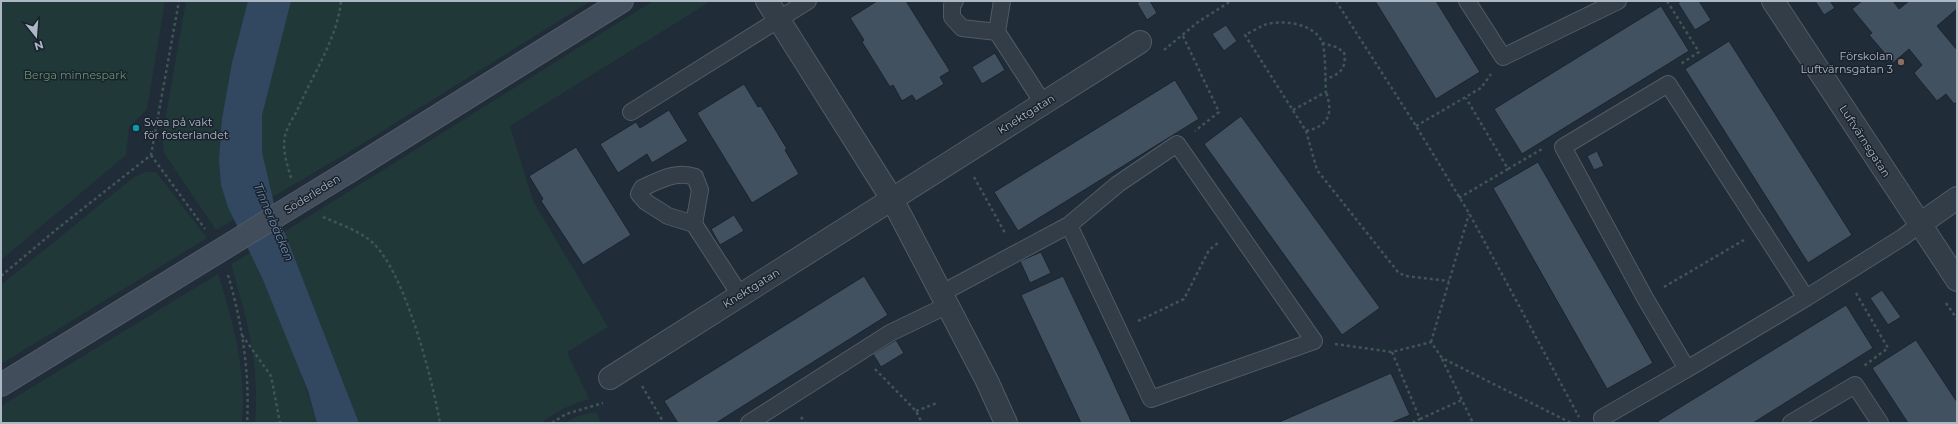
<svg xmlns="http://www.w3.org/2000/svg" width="1958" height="424" viewBox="0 0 1958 424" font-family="Montserrat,sans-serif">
	<rect width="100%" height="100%" fill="#202c38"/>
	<!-- green -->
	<path fill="#213839" d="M1,1H165L147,109L129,127L126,155L1,260Z
		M186,1H591L349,152L216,230L164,153L163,141L166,115Z
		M653,1H711L510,126L533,201L608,327L567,352L589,399C570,404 557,411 541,423H359L284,232Z
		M145,172H156L207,238L1,364V285L134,177Z
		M250,253C276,307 300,365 317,423H255C260,364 247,320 231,264Z
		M218,274C233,321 247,373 242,423H1V406Z
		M596,412L601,423H565L578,416Z"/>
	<!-- water -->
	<path fill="#324860" d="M248,1H291L262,115V152L275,208L359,423H317L308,391L263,280L228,207L221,185L219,160L222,119L232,63Z"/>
	<!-- building -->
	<path fill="#425160" stroke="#1b242f" d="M877,1H906L950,71L940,77L944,84L916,101L912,95L902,101L893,85L890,87L862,42L864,40L850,18Z
		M1140,1H1150L1157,13L1147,20L1137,3Z
		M1375,1H1436L1480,72L1436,99Z
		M1681,1H1699L1711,20L1695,30L1678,3Z
		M1815,1H1830L1835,8L1824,15Z
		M1862,1H1893L1899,9L1909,1H1957V9L1937,26L1957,50V102L1954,104L1946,94L1937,101L1914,73L1922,65L1909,49L1893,63L1869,35L1872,33L1852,9Z
		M1661,6L1689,51L1522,154L1494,109Z
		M1226,25L1237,41L1224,51L1212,34Z
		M1729,41L1852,235L1808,263L1685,69Z
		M995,53L1005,70L982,84L972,67Z
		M1175,80L1199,119L1018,231L994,192Z
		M744,84L758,107L761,106L787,149L785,150L799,174L752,203L697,113Z
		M669,110L688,141L652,163L647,154L618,173L600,144L636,122L640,128Z
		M1241,116L1380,308L1342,335L1204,144Z
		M576,147L631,235L583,265L541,201L543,199L529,176Z
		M1597,151L1604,166L1594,170L1587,156Z
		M1538,162L1653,363L1607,389L1493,188Z
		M734,215L744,231L720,245L711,229Z
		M1041,252L1051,273L1030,283L1020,261Z
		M864,276L888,315L716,423H678L664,401Z
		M1063,276L1104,362L1132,423H1081L1021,295Z
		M1882,290L1901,317L1888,325L1870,298Z
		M1846,305L1873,348L1753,423H1659L1658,421Z
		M896,340L904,353L881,367L873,354Z
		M1916,340L1957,402V423H1908L1872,368Z
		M1391,373L1410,415L1391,423H1277Z"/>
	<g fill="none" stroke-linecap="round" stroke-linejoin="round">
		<!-- service casing -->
		<g stroke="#515b66" stroke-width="18">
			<path id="service" d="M955,1L952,5V17L962,28L997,32
				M1002,1L997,32L1043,103
				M1467,1L1503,57L1618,1
				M1668,84L1806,298L1687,369L1645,298L1563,147Z
				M631,112L808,1
				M694,224L700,190L695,177C677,170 660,180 642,188L639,194L646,202L668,216L694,224L740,295
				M942,293L1069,225L1118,184L1177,144L1314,341L1151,399L1069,225
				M1806,298L1903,237L1920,224
				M1602,418L1687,369
				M749,423L890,333L948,305
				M1791,423L1855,385L1880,423"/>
		</g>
		<!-- minor casing -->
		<g stroke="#515b66" stroke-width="24">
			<path id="minor" d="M767,1L892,199L987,381L1006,423
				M1773,1L1957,280
				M1920,224L1957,198
				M610,378L1140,42"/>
		</g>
		<!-- secondary casing -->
		<g stroke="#515b66" stroke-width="24">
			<path id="secondary" d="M348,172L622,1
				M1,385L172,280"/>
		</g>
		<!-- path -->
		<path stroke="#3f5556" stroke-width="2.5" stroke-dasharray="3 3" stroke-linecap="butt" d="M1336,1L1416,126L1469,213L1579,417
			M1667,1L1699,52L1679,65
			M1183,36L1219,112L1195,131
			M1322,43L1336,47L1344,52C1347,68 1340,75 1325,79
			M1164,50L1198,22L1231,1
			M1293,110L1326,92C1325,80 1326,51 1322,42C1314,23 1281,19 1264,25C1258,28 1251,32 1245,35L1306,131L1317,170L1398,272L1405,276L1449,281
			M1416,126L1481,88L1491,74
			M1306,131C1330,126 1333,112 1326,92
			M151,155L205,229
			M1508,169L1542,149
			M974,177L1005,233
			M291,178C287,164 282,150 285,136C287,127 293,118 297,111C312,75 337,40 341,1
			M1459,198L1508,169L1466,98
			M323,217C339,224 358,230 372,242C405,272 432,378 440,423
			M228,275C242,322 250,374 247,423
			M1,276L57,229L151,155L179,1
			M1664,287L1744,240
			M1856,293L1888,348L1864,366
			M1946,303L1957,319
			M1138,321L1184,299L1209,250L1218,243
			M242,335L271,376L280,423
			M1431,342L1469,214
			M1335,344L1392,352L1431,342L1442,358L1571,423
			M1392,352L1420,419L1412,423
			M1442,359L1473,423
			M875,369L916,411L922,423
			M642,386L664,423
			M916,411L937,403
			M801,417L805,423
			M1420,419L1462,400
			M552,423L566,414L603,403"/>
		<!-- service -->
		<use href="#service" stroke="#333d48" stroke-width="16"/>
		<!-- minor -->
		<use href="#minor" stroke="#333d48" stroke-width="22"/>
		<!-- secondary -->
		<use href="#secondary" stroke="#414d5b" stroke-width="22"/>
		<!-- secondary-bridge casing -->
		<g stroke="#515b66" stroke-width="24" stroke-linecap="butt">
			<path id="secondary-bridge" d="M172,280L348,172"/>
		</g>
		<!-- secondary-bridge -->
		<use href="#secondary-bridge" stroke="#414d5b" stroke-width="22"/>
	</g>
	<!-- markers -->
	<circle fill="#8d6e63" stroke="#19222d" stroke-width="1.5" cx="1901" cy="62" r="4"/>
	<circle fill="#0f9aa8" stroke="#19222d" stroke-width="1.5" cx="136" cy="128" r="4"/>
	<g text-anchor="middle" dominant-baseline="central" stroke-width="3" stroke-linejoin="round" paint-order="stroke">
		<!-- poi labels -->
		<g font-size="11" fill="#adb8c5" stroke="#19222d" text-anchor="end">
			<text x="1893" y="56">Förskolan<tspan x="1893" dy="13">Luftvärnsgatan 3</tspan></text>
			<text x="144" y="122" text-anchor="start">Svea på vakt<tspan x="144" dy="13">för fosterlandet</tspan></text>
		</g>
		<!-- park labels -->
		<g font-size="11" fill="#64966c" stroke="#19222d">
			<text x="75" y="75">Berga minnespark</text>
		</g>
		<!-- street labels -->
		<g font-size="11" fill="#adb8c5" stroke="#19222d">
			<text transform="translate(1026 114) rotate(-32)">Knektgatan</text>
			<text transform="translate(1865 141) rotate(57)">Luftvärnsgatan</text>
			<text transform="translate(312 194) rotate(-32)">Söderleden</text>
			<text transform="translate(751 288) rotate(-32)">Knektgatan</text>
		</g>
		<!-- water labels -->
		<g font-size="12" font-style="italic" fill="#6d8baa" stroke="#19222d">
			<text transform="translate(274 222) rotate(67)">Tinnerbäcken</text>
		</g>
	</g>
	<!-- border -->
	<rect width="1958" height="424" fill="none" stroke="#adb8c5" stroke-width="4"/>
	<!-- north arrow -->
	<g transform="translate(36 36) rotate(163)" stroke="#19222d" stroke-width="3" paint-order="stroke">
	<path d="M0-3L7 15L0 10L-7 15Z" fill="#adb8c5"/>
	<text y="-6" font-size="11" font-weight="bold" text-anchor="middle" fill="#adb8c5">N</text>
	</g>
</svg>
